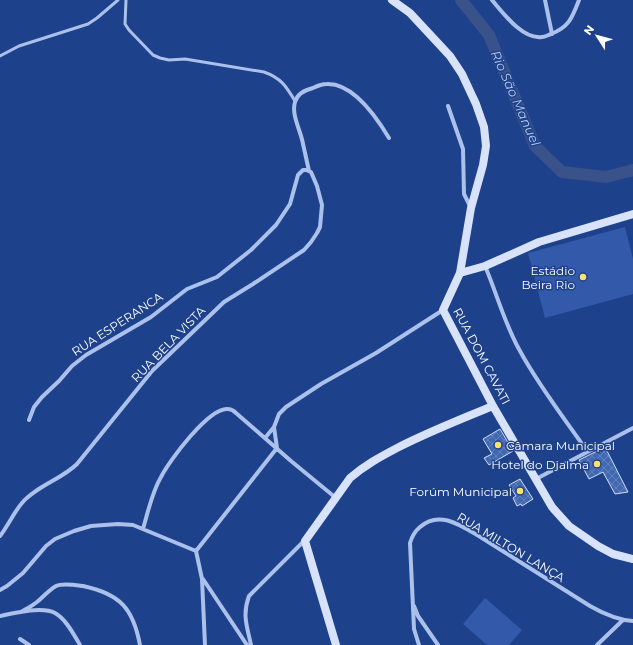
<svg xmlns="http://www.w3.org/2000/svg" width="633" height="645" viewBox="0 0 633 645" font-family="Montserrat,sans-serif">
	<defs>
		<pattern id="building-cross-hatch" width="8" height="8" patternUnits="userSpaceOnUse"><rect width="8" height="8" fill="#4368b2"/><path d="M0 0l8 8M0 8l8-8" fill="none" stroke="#5f7fbe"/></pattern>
	</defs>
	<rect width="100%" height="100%" fill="#1e418c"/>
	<!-- green -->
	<path fill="#3259aa" d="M625,227L633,259V294L545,318L528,253Z
		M485,598L522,630L509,645H487L463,624Z"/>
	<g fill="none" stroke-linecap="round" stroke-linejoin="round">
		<!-- river -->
		<path stroke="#395289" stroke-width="12" d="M461,0L489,35L535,146L562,172L606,177L633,170"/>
	</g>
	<!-- building -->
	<path fill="url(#building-cross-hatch)" stroke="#d1def9" d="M500,429L513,451L489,465L484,458L492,454L483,439Z
		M605,447L628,492L615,494L603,472L589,479L579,460Z
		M520,479L533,499L522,506L521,504L517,506L513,498L516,496L509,485Z"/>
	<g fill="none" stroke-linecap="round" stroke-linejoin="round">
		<!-- lane -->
		<path stroke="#abc1ec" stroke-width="3" d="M126,0L125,24L129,30L153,55L160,58L169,60L185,59L264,72C281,78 286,86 295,101
			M0,56L19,46L88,24L97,18L118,0"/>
		<!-- street -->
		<path stroke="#abc1ec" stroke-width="4" d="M492,0C503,13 523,40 542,37C545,37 548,35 551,34C569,27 572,18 579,0
			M545,0L552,34
			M448,106L463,149L464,194L471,208
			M309,171C307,162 305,153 303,144C301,131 291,115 295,102C297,94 305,90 313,88C317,86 323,84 327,84C354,83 377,118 389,138
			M485,266C497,294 505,325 520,351C539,386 564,418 587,451
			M265,438L274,427L279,414L286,407L321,384L376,353L443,310
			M536,479L633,428
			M143,529C148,512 152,492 161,477C169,461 209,407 228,409C231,409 234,411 236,413L291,461L336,498
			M0,536C8,526 14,512 22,503C35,487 62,479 77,464L152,371L224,302L253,284L304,250L311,242L317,233L320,227L322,205L317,186L311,172L306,170H303L298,175L290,204L276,225L251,250L217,277L187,289L151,317L86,355L72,366L59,381L42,397L34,407L29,420
			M196,551L277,448L274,427
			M196,551L202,579L205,645
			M203,579L247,645
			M0,590L7,586L23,573L46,546L55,539L74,531L91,526L118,524L133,525L196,551
			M414,606L418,616L438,645
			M21,612C26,609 32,606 37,602C43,597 49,590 56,586C63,583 75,585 83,586C120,594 133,608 140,645
			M0,616C14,613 42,606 55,613C66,619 74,635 80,645
			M20,639L29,645
			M251,645C247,626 242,615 249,596L304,541
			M419,645L414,629L410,543C412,536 414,532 420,527C440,509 463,527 482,538L590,606C604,614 617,620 633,621
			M597,645L623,620"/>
		<!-- secondary -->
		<path stroke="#d8e2f9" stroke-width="8" d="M392,0L410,13L450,56L462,74L476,104L484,127L486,146L483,165L471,208L460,273L443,310L493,406L552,507L569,526L598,546L613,554L633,559
			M460,273L485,266L539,242L633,214
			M336,645L305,541L350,478C365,465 380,457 397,448C428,432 461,419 493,406"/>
	</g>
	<!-- markers -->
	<g fill="#fbe26b" stroke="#1e418c" stroke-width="1.5">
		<circle cx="583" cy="277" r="4"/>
		<circle cx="498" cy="445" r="4"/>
		<circle cx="597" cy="464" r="4"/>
		<circle cx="520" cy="491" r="4"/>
	</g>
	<g text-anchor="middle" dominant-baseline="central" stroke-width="3" stroke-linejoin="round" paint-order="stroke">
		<!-- poi labels -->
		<g font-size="12" fill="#fff" stroke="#1e418c" text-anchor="end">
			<text x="575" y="270">Estádio<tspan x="575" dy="14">Beira Rio</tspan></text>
			<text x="506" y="445" text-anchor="start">Câmara Municipal</text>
			<text x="589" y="464">Hotel do Djalma</text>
			<text x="512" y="491">Forúm Municipal</text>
		</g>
		<!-- street labels -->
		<g font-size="12" fill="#fff" stroke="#1e418c">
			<text transform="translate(117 324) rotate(-33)">RUA ESPERANCA</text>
			<text transform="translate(168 344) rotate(-46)">RUA BELA VISTA</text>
			<text transform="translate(482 356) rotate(62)">RUA DOM CAVATI</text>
			<text transform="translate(511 547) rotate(31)">RUA MILTON LANÇA</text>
		</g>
		<!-- water labels -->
		<g font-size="13" font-style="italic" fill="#b7ccf3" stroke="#1e418c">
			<text transform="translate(516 98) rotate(66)">Rio São Manuel</text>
		</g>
	</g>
	<!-- north arrow -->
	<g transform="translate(597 36) rotate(306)" stroke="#1e418c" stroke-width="3" paint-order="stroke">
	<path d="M0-3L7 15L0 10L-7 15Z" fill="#ffffff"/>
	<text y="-6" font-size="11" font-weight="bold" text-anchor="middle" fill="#ffffff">N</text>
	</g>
</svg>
